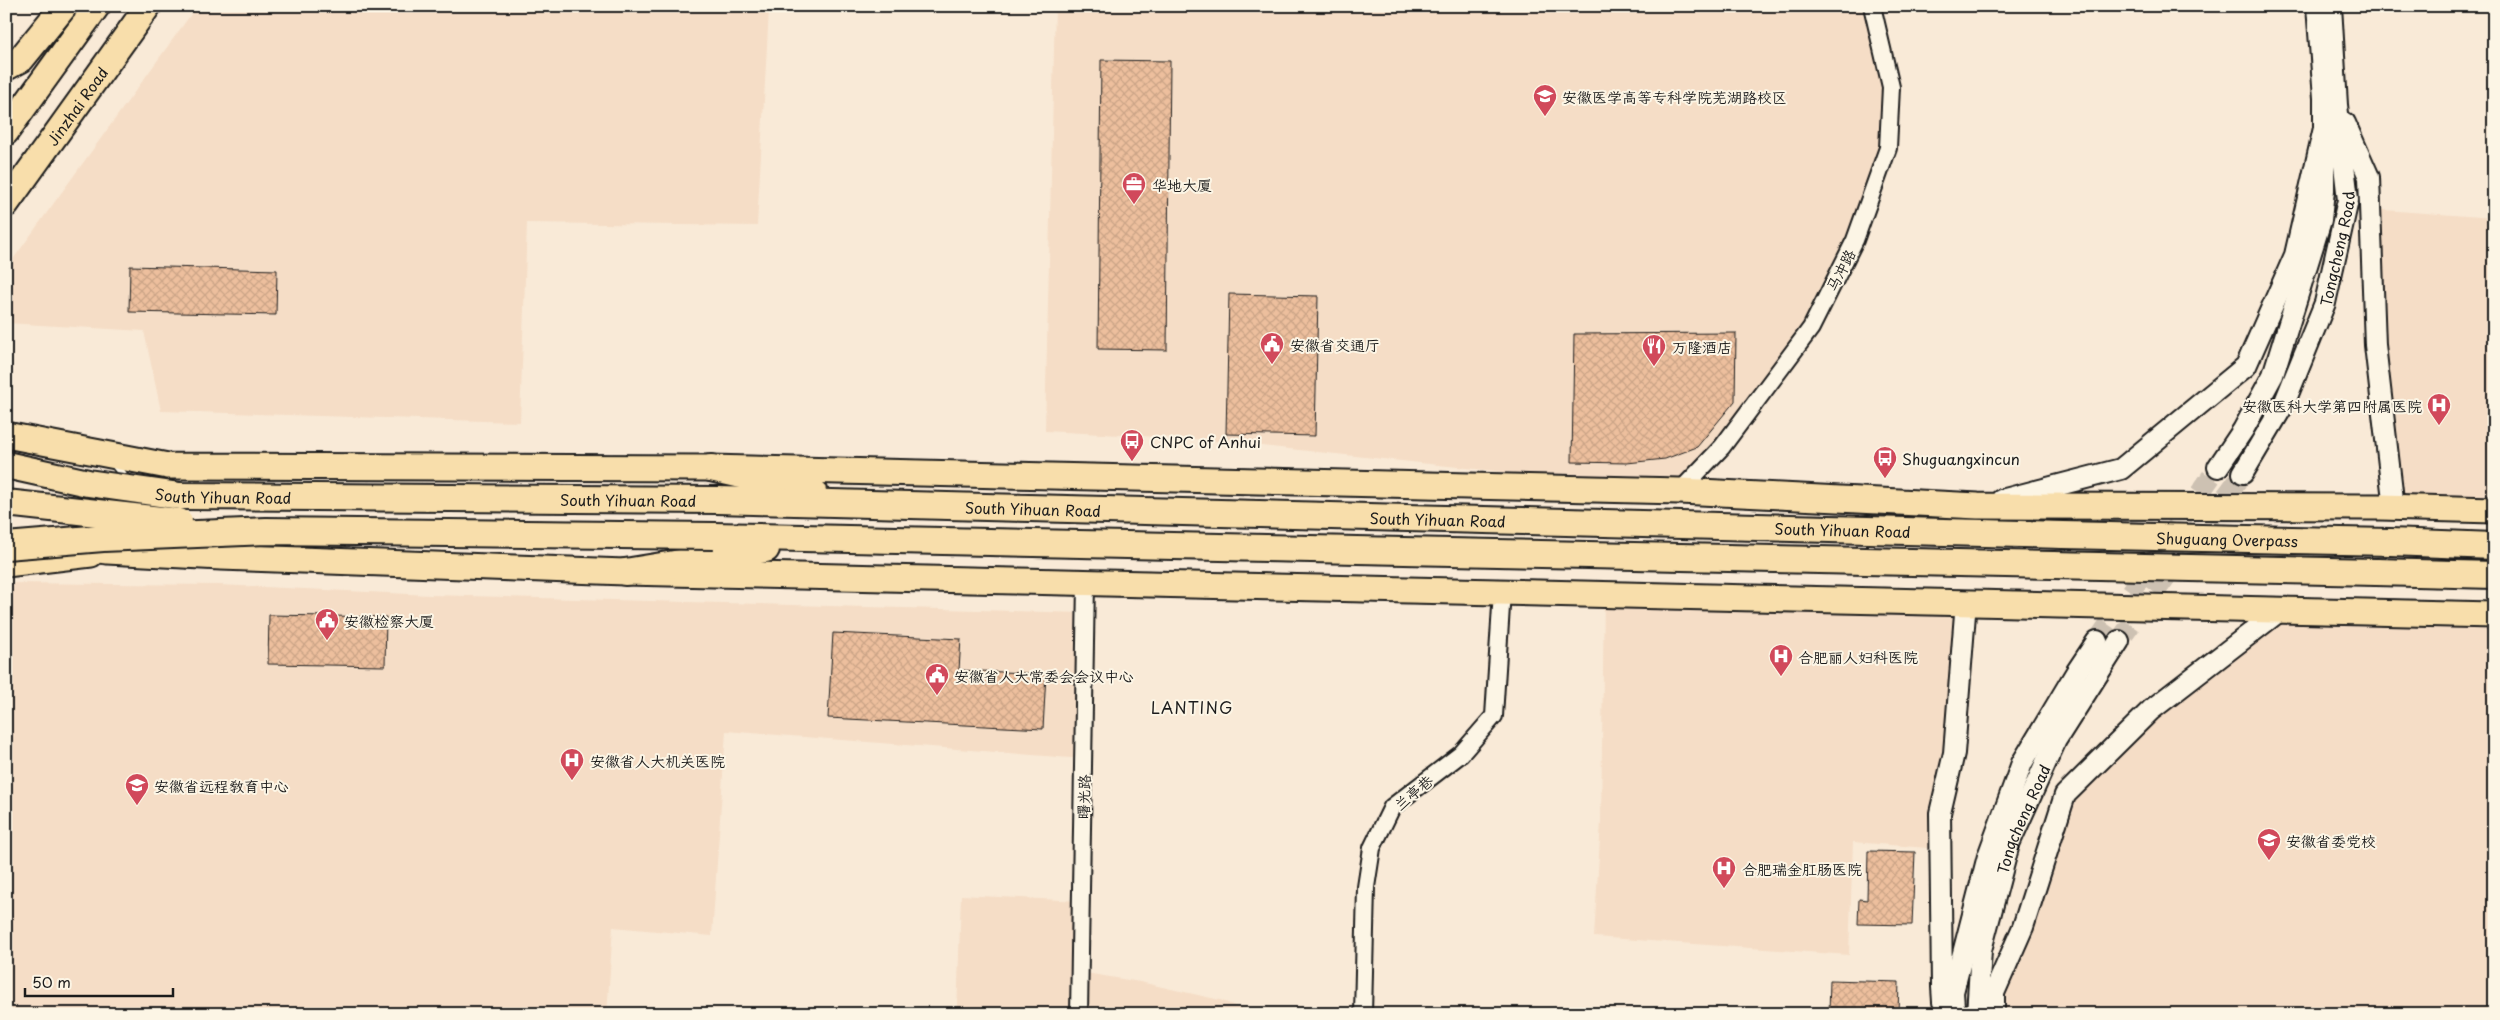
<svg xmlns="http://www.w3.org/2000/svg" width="2500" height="1020" viewBox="0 0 2500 1020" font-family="'Playpen Sans','LXGW WenKai TC',sans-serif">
	<defs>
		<pattern id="building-cross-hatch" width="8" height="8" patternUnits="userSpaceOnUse" patternTransform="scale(1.25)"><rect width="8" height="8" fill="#edbf9d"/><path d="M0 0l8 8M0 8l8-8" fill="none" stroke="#cba487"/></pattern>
	</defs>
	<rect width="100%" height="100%" fill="#f9ead7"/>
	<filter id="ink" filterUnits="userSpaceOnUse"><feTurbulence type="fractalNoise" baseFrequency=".02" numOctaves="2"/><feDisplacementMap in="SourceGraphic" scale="10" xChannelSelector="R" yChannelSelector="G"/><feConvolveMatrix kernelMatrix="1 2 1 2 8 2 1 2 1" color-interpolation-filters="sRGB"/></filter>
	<g filter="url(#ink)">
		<!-- built -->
		<path fill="#f5ddc6" d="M197,6H774L769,10L757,226L527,223L520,422L161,411L144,331L6,323V269Z
			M1055,6H1872L1891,87L1888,148L1811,328L1680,491L1197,439L1045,431Z
			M2370,209L2494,218V510L2394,508Z
			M6,583L219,585L430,595L1083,613V759L726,731L712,936L613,927L607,1014H6Z
			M1604,593L1966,601L1940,849L1853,842L1849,955L1594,937L1601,822Z
			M2282,609L2494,615V1014H1994L2065,795Z
			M961,895L1081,901L1080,972L1140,982L1220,1000L1255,1014H957Z"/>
		<!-- building -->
		<path fill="url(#building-cross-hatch)" stroke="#1c1c1c" d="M1101,60L1170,61L1167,350L1098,349Z
			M130,266L277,270L276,315L129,312Z
			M1229,294L1318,296L1315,436L1226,434Z
			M1736,333L1735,401L1697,447L1665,459L1627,463L1572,462L1574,334Z
			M269,615L386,617L385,666L268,664Z
			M833,633L961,639L959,670L1046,674L1043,729L828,718Z
			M1868,851L1915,852L1912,925L1858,924L1859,899L1867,900Z
			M1830,980L1899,982L1898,1014H1829Z"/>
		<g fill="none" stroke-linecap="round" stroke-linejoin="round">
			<!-- tertiary-tunnel -->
			<path stroke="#cdc1b2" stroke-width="20" stroke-dasharray="20 10" stroke-linecap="butt" d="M2097,641L2218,467
				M2119,641L2243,473"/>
			<!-- service casing -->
			<g stroke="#1c1c1c" stroke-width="11">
				<path id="service" d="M113,462L124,476L123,484"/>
			</g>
			<!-- minor casing -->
			<g stroke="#1c1c1c" stroke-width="20">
				<path id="minor" d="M1680,491L1722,447L1811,328L1855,240L1888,148L1891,87L1872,6
					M1079,1014L1086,581
					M1363,1014L1366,887L1372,848L1392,807L1461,754L1494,716L1502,591"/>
			</g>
			<!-- tertiary casing -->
			<g stroke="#1c1c1c" stroke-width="24">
				<g id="tertiary">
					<path d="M2345,123L2369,177L2375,345L2394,508"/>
					<path d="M2218,467L2243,430L2273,375L2321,220L2324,190V98L2317,6"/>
					<path id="s1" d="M2243,473L2284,404L2325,303L2348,200L2337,105L2331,6"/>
					<path d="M2001,500L2121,469L2246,366L2295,255L2324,128"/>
					<path d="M1954,1007L1953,992L1988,856L2022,763L2077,671L2097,641"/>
					<path d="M1948,1014L1943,1002L1942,987L1940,813L1954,753L1966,601"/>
					<path id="s2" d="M1977,1014L1981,950L2009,844L2056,740L2119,641"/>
					<path d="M1994,1014V993L2023,927L2065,795L2151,710L2282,609"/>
				</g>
			</g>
			<!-- primary casing -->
			<g stroke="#1c1c1c" stroke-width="29">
				<g id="primary">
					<path d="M6,132L97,6"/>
					<path id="s3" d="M6,204L148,6"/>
					<path d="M6,435L168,466L711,468L1680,491L1978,506L2381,507L2494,510"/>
					<path d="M70,546L107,551L221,557L625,572L2494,615"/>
					<path d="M6,564L91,554"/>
				</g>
			</g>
			<!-- trunk casing -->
			<g stroke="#1c1c1c" stroke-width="30">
				<g id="trunk">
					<path d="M711,468L813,491"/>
					<path id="s4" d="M717,500L2063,535"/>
					<path d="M714,536L2053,565"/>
					<path d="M2390,542L2494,546"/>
					<path d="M625,572L766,549"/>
					<path d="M2376,572L2494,575"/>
				</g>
			</g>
			<!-- service -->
			<use href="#service" stroke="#fcf5e5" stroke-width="8"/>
			<!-- minor -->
			<use href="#minor" stroke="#fcf5e5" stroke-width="16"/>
			<!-- tertiary -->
			<use href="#tertiary" stroke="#fcf5e5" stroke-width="20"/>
			<!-- primary -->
			<use href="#primary" stroke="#f8deab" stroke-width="25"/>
			<!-- trunk -->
			<use href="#trunk" stroke="#f8deab" stroke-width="26"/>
			<!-- trunk-bridge casing -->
			<g stroke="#1c1c1c" stroke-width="30" stroke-linecap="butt">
				<g id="trunk-bridge">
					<path d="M6,67L21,59L64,6"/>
					<path id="s5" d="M6,465L88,483L180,496L717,500"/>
					<path d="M6,503L179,522"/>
					<path id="s6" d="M2063,535L2390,542"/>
					<path d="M6,546L103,538L266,531L714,536"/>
					<path d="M2053,565L2376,572"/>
				</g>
			</g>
			<!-- trunk-bridge -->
			<use href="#trunk-bridge" stroke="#f8deab" stroke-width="26"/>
		</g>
	</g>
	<!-- icons -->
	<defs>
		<g id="university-pin" transform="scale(1.25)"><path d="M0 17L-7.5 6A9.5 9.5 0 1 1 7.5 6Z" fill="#d1495b" stroke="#fcf5e5"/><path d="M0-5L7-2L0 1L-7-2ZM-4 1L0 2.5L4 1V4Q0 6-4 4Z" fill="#fff"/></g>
		<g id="office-pin" transform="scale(1.25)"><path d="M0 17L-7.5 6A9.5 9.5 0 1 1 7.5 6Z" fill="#d1495b" stroke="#fcf5e5"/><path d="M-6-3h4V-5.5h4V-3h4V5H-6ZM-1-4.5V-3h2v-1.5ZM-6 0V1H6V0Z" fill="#fff"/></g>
		<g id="civic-pin" transform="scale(1.25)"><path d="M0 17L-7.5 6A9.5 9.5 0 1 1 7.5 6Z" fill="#d1495b" stroke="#fcf5e5"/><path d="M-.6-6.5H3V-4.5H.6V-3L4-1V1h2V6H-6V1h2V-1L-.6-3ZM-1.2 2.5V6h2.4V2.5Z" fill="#fff"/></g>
		<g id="restaurant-pin" transform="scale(1.25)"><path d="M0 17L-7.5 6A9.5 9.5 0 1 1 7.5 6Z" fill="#d1495b" stroke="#fcf5e5"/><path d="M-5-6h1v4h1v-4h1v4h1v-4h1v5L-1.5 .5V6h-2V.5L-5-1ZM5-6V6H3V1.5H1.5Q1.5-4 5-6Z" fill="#fff"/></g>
		<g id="hospital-pin" transform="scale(1.25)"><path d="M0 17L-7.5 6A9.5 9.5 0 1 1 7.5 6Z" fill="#d1495b" stroke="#fcf5e5"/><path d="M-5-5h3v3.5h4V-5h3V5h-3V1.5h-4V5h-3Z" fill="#fff"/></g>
		<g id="bus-pin" transform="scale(1.25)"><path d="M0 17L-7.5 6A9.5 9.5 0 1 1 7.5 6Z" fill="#d1495b" stroke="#fcf5e5"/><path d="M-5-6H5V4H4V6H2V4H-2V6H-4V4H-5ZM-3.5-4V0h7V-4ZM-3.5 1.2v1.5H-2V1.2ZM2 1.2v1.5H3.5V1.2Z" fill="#fff"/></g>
		<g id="school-pin" transform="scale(1.25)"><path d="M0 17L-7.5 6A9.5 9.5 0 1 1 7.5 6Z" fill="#d1495b" stroke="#fcf5e5"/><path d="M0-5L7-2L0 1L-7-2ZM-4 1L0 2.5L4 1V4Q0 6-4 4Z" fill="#fff"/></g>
	</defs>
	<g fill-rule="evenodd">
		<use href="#university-pin" x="1545" y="96"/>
		<use href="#office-pin" x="1134" y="184"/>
		<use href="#civic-pin" x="1272" y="344"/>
		<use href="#restaurant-pin" x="1654" y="346"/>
		<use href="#hospital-pin" x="2439" y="405"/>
		<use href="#bus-pin" x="1132" y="441"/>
		<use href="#bus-pin" x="1885" y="458"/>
		<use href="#civic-pin" x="327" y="620"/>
		<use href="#hospital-pin" x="1781" y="656"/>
		<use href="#civic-pin" x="937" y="675"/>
		<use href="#hospital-pin" x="572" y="760"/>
		<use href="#university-pin" x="137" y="785"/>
		<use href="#school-pin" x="2269" y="840"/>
		<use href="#hospital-pin" x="1724" y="868"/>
	</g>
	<g text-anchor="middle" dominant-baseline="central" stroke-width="4" stroke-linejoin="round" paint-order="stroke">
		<!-- poi labels -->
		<g font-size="15" fill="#1c1c1c" stroke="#fcf5e5" text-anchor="start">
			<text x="1562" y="96">安徽医学高等专科学院芜湖路校区</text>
			<text x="1152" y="184">华地大厦</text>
			<text x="1290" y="344">安徽省交通厅</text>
			<text x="1672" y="346">万隆酒店</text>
			<text x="2422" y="405" text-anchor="end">安徽医科大学第四附属医院</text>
			<text x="1150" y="441">CNPC of Anhui</text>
			<text x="1902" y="458">Shuguangxincun</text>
			<text x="344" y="620">安徽检察大厦</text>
			<text x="1798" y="656">合肥丽人妇科医院</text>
			<text x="954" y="675">安徽省人大常委会会议中心</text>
			<text x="590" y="760">安徽省人大机关医院</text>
			<text x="154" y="785">安徽省远程教育中心</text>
			<text x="2286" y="840">安徽省委党校</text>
			<text x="1742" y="868">合肥瑞金肛肠医院</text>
		</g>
		<!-- street labels -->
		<g font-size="15" fill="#1c1c1c" stroke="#fcf5e5">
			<text stroke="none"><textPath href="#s3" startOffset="121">Jinzhai Road</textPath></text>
			<text stroke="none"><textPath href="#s1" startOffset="245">Tongcheng Road</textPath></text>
			<text transform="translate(1840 270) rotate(-63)">马冲路</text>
			<text stroke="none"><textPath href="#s5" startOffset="220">South Yihuan Road</textPath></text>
			<text stroke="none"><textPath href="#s5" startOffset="625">South Yihuan Road</textPath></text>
			<text stroke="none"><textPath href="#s4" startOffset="316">South Yihuan Road</textPath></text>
			<text stroke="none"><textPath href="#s4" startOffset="721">South Yihuan Road</textPath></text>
			<text stroke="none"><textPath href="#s4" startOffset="1126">South Yihuan Road</textPath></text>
			<text stroke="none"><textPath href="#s6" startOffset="164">Shuguang Overpass</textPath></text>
			<text transform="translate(1413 792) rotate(-40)">兰亭巷</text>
			<text transform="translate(1083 797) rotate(-89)">曙光路</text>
			<text stroke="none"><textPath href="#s2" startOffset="202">Tongcheng Road</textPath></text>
		</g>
		<!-- neighbourhood labels -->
		<g font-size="16" letter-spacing="1" fill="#1c1c1c" stroke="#fcf5e5">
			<text x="1192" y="707">LANTING</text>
		</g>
	</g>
	<!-- margin -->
	<rect width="2500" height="1020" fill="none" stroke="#fcf5e5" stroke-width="25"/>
	<rect x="12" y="12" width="2475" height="995" fill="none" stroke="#1c1c1c" stroke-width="2" filter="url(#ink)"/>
	<!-- scale -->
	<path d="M25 988v8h148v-8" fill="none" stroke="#1c1c1c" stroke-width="2.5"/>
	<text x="32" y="988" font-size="15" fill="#1c1c1c" stroke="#fcf5e5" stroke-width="4" paint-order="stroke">50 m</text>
</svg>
